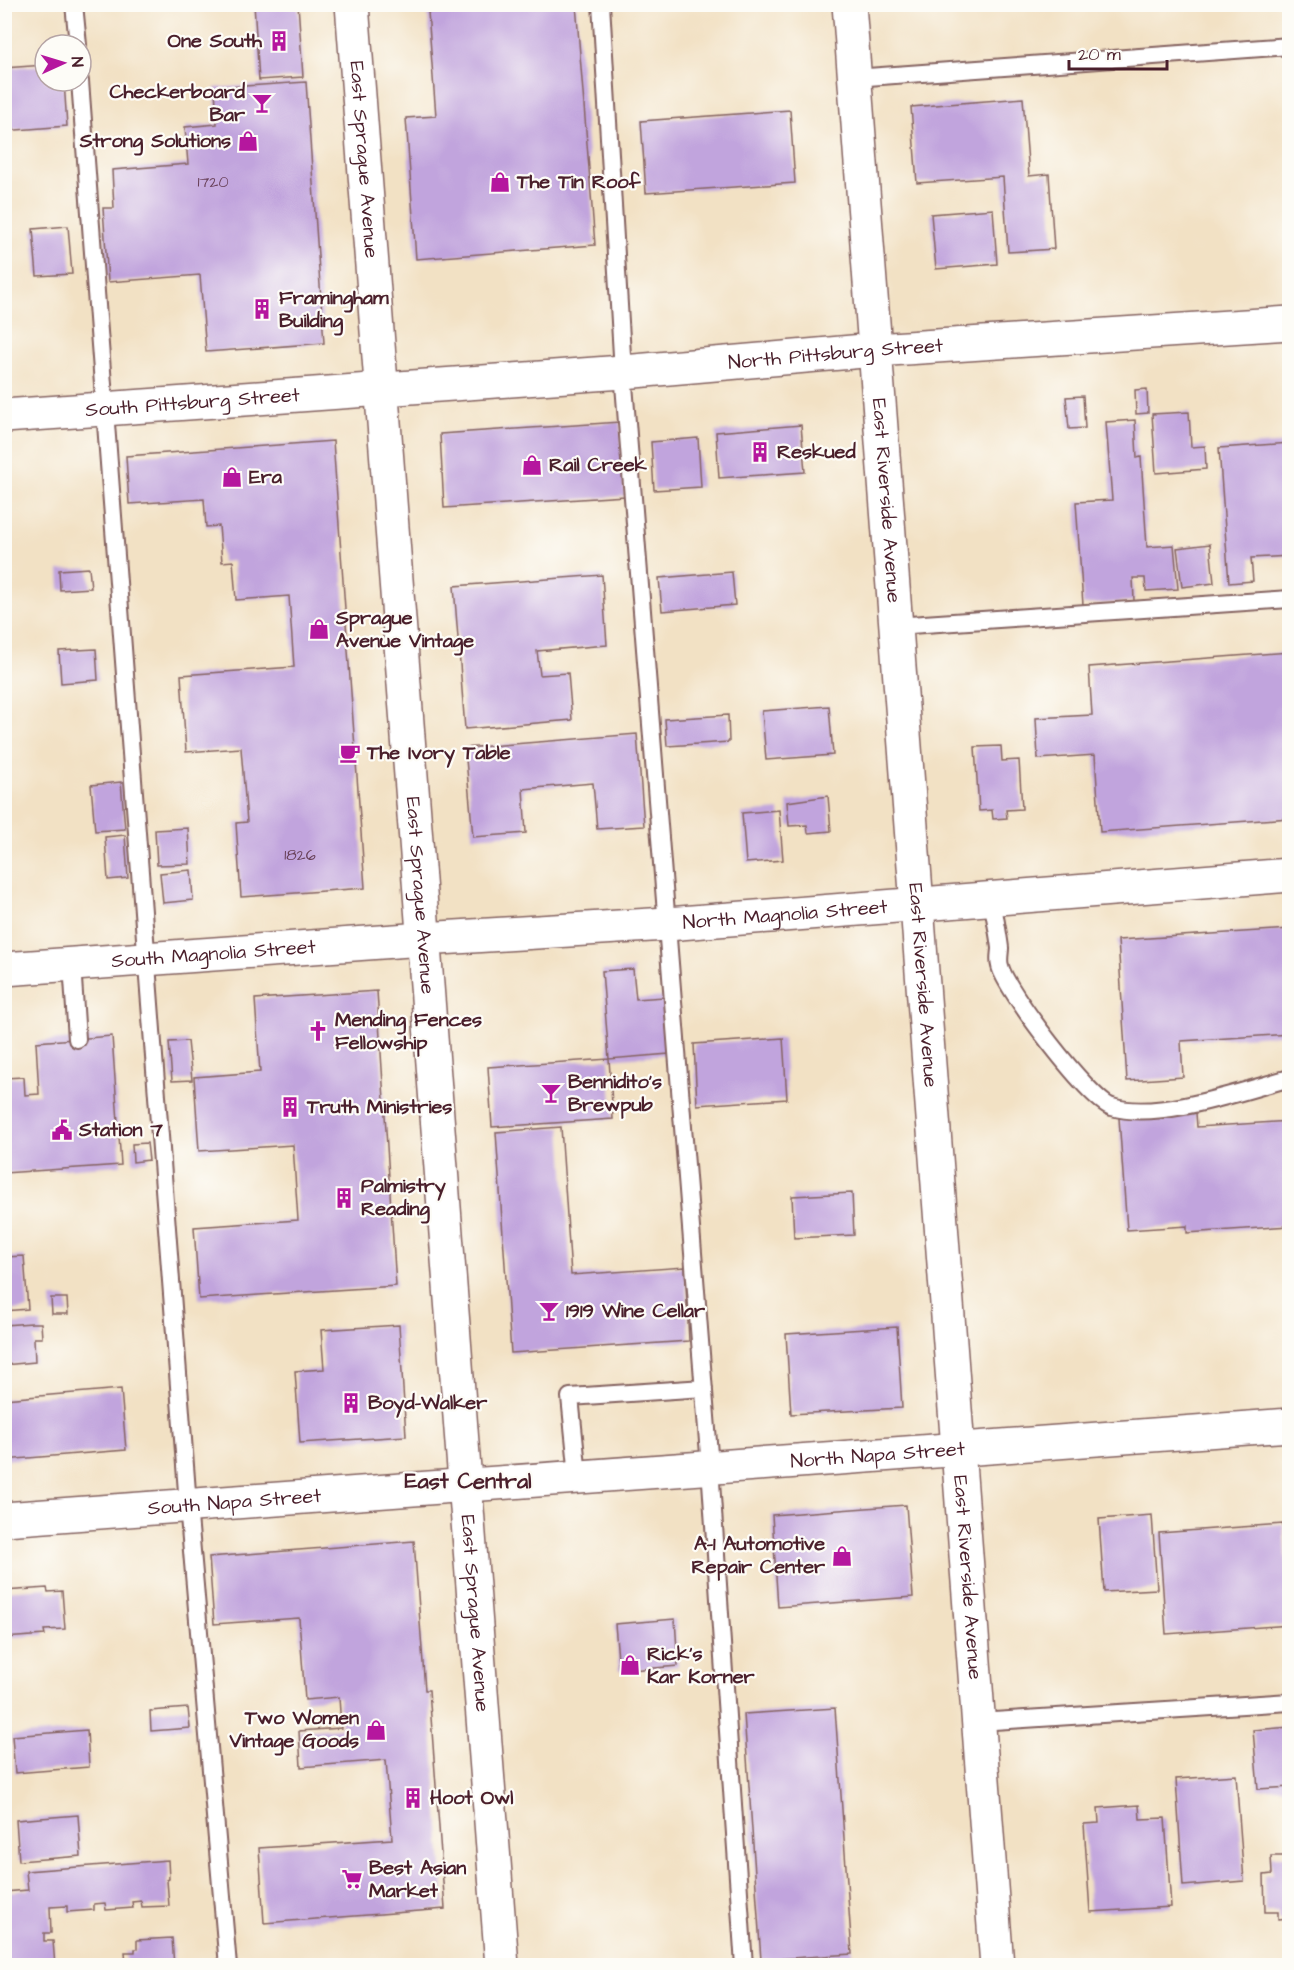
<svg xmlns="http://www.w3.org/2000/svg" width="1294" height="1970" viewBox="0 0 1294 1970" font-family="'Architects Daughter',sans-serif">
	<rect width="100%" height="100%" fill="#fdfcf7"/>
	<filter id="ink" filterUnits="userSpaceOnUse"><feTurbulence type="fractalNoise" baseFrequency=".0167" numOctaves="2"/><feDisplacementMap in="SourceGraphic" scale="12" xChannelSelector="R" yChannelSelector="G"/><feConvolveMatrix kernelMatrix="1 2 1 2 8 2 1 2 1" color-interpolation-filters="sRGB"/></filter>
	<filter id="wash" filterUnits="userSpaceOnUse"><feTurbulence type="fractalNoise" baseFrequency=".008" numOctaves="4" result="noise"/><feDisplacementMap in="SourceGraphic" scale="24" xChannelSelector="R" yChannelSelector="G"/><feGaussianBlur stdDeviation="1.35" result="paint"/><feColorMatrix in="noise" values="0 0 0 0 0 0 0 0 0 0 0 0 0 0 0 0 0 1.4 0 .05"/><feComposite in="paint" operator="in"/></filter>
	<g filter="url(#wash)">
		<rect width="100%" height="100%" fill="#f2e1c4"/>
		<g id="blocks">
			<!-- building -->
			<path fill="#c1a4dd" d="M254,4H298L303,77L259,80Z
				M522,4H576L595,245L416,259L406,118L436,116L428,12Z
				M45,65V81H64L67,126L4,131V68Z
				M306,82L324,343L206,352L200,275L108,282L103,208H114L112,170L188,164L185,127L217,124L215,88Z
				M1023,98L1029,176L1049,174L1054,249L1008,252L1003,177L917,183L911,107Z
				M790,110L795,183L646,193L641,121Z
				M993,209L997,264L936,269L931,214Z
				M68,226L72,274L37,276L33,229Z
				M1147,389L1148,413L1136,414L1135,390Z
				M1083,396L1085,428L1069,429L1066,397Z
				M1189,412L1191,447L1205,446L1206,469L1156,473L1152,414Z
				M1135,420L1137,458L1141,457L1147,547L1174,545L1178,589L1146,591L1145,578H1133L1134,601L1083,605L1076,502L1112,500L1106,422Z
				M620,422L625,496L444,508L440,434Z
				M801,425L805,472L719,478L716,432Z
				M698,438L701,487L654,490L651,442Z
				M333,441L365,888L241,897L236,823L247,822L241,748L186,752L181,675L294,667L289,596L236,600L233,561L222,562L219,526L206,527L204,499L129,504L126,456Z
				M1290,443V556L1251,558L1253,581L1229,583L1219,448Z
				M1210,544L1214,583L1182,587L1177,548Z
				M89,568L91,588L60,590L59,570Z
				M732,572L735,605L662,611L659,578Z
				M602,575L607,645L537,651L540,675L568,673L572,720L465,729L454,586Z
				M96,649L98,680L61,683L59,651Z
				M1290,652V818L1100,832L1095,755L1038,759L1036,718L1092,715L1089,667Z
				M829,706L833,755L766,760L762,711Z
				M728,715L729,742L667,746L665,719Z
				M637,734L644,826L597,829L593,783L523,789L526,833L473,837L465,748Z
				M1001,746L1002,761L1019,760L1022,809L1006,810L1007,818L993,819L992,810L979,811L975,747Z
				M121,782L125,829L95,831L91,785Z
				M828,796L831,831L808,833L807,825L789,826L787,802Z
				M779,810L783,860L746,863L742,813Z
				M188,828L190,864L157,865L155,830Z
				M125,835L128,878L108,880L105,837Z
				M191,870L193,900L163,903L160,873Z
				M1290,929V1034L1181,1041L1183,1077L1127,1081L1118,940Z
				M633,969L636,999L664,997L669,1054L609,1059L602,971Z
				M377,991L396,1286L199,1299L194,1227L298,1220L293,1145L199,1151L194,1077L260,1072L255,999Z
				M112,1036L121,1165L4,1173V1078L24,1077L25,1095L39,1094L36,1042Z
				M783,1038L787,1099L697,1105L694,1044Z
				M188,1041L192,1080L172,1081L169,1042Z
				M609,1059L613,1119L492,1127L488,1067Z
				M1196,1113L1197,1127L1290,1121V1226L1187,1233V1226L1127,1230L1119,1118Z
				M561,1127L571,1275L685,1267L689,1341L511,1353L496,1132Z
				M147,1143L149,1160L133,1162L132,1144Z
				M852,1193L854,1235L794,1238L792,1196Z
				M24,1256L28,1309L4,1311V1257Z
				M51,1298H67L68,1314H52Z
				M32,1323H41L42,1338H34L35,1362L4,1365V1325Z
				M399,1325L406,1436L300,1443L295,1371L324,1369L321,1330Z
				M897,1327L902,1408L791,1414L786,1334Z
				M121,1389L126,1450L4,1460V1399Z
				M906,1505L913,1597L778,1607L772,1515Z
				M1152,1515L1157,1589L1104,1592L1099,1519Z
				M1283,1524L1290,1625L1166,1634L1159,1533Z
				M414,1541L425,1690H429L445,1909L264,1923L259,1848L392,1839L386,1760L301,1767L299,1731L341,1728L339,1697L305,1700L299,1618L214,1624L209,1557Z
				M47,1588L48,1592L62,1591L65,1629L44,1630L45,1635L4,1638V1591Z
				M675,1619L678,1666L619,1671L615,1624Z
				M188,1708L190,1728L151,1731L150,1711Z
				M835,1708L852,1954L761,1960L744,1714Z
				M1290,1727V1787L1258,1789L1253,1730Z
				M87,1730L89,1767L15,1773L12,1736Z
				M1236,1775L1244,1881L1183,1886L1176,1779Z
				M1139,1805L1140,1819L1165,1818L1171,1907L1090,1912L1084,1824L1099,1823L1098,1808Z
				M78,1815L81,1856L19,1861L16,1820Z
				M1271,1856H1290V1918L1278,1919V1912H1265L1264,1875L1272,1874Z
				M168,1860L169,1879L167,1880L169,1906L142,1907L141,1901L132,1902L133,1908L106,1910L105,1903L94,1904V1910L67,1912V1906L50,1907L51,1933H44V1941H53L55,1966H5L4,1892L28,1890L26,1871Z
				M172,1938L174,1966H126L125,1952H135V1949H137V1940Z"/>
		</g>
	</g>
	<g filter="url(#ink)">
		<use href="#blocks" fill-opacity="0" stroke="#856361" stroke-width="1.5"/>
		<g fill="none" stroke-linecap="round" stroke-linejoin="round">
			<!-- lane casing -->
			<g stroke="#856361" stroke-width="20">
				<path id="lane" d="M74,4L78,45
					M601,4L623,372L710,1467L744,1966
					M854,78L1290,46
					M80,81L188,1505L228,1966
					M895,626L1290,599
					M992,898C994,914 998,931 1000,948C1000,953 998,960 1000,966C1005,989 1090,1101 1112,1107C1159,1121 1242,1091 1290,1078
					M72,964L77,1039
					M578,1476L570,1397L704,1388
					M978,1722L1290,1702"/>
			</g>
			<!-- street casing -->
			<g stroke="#856361" stroke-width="36">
				<g id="street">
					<path id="s1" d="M849,4L997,1966"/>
					<path id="s2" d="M4,416L623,372L875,350L1290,323"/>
					<path id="s3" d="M4,969L423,939L667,924L1290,875"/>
				</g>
			</g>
			<!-- secondary casing -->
			<g stroke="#856361" stroke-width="36">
				<g id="secondary">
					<path id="s4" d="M4,1519L1290,1425"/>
				</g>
			</g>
			<!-- primary casing -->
			<g stroke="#856361" stroke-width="36">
				<g id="primary">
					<path id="s5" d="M352,4L502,1966"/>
				</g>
			</g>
			<!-- lane -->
			<use href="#lane" stroke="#fff" stroke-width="16"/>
			<!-- street -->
			<use href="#street" stroke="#fff" stroke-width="33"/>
			<!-- secondary -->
			<use href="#secondary" stroke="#fff" stroke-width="33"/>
			<!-- primary -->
			<use href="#primary" stroke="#fff" stroke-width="33"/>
		</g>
	</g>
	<!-- icons -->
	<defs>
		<g id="building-bare" transform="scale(1.62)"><path d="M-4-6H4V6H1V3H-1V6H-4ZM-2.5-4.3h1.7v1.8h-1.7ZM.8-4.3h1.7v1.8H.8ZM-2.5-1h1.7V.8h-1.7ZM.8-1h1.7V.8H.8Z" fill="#b5179e" stroke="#fdfcf7" stroke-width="2.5" paint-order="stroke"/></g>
		<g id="bar-bare" transform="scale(1.62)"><path d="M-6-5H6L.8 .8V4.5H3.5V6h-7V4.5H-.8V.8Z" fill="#b5179e" stroke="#fdfcf7" stroke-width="2.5" paint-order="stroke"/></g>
		<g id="shop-bare" transform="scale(1.62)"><path d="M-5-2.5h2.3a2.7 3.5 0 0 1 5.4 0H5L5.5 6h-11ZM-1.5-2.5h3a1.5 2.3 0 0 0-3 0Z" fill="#b5179e" stroke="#fdfcf7" stroke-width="2.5" paint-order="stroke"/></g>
		<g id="cafe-bare" transform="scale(1.62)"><path d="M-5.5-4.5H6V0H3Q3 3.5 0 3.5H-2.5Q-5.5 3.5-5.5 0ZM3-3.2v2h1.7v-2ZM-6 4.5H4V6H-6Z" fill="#b5179e" stroke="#fdfcf7" stroke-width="2.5" paint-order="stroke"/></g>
		<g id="church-bare" transform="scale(1.62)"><path d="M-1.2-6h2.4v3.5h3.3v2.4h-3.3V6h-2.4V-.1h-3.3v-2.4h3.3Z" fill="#b5179e" stroke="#fdfcf7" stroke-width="2.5" paint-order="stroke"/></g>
		<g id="civic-bare" transform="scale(1.62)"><path d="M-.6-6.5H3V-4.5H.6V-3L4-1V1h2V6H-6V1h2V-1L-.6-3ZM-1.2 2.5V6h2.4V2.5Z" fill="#b5179e" stroke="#fdfcf7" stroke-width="2.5" paint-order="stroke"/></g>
		<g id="supermarket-bare" transform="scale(1.62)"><path d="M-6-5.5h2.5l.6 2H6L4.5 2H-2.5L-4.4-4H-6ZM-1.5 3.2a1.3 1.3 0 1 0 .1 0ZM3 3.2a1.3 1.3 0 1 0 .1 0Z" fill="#b5179e" stroke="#fdfcf7" stroke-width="2.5" paint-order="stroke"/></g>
	</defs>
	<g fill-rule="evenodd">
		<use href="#building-bare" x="279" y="41"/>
		<use href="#bar-bare" x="262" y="103"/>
		<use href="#shop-bare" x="248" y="141"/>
		<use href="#shop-bare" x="500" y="182"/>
		<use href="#building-bare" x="262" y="309"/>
		<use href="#building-bare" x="760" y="452"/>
		<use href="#shop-bare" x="532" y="465"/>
		<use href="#shop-bare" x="232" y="477"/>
		<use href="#shop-bare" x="319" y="629"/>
		<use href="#cafe-bare" x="350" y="753"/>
		<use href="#church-bare" x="318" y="1031"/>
		<use href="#bar-bare" x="551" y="1093"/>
		<use href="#building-bare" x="290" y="1107"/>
		<use href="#civic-bare" x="62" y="1130"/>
		<use href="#building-bare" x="344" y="1198"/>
		<use href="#bar-bare" x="549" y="1311"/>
		<use href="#building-bare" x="351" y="1403"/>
		<use href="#shop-bare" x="842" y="1556"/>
		<use href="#shop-bare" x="630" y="1665"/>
		<use href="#shop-bare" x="376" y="1730"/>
		<use href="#building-bare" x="413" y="1798"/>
		<use href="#supermarket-bare" x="352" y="1879"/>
	</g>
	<g text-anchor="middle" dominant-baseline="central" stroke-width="4.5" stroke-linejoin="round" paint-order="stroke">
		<!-- number labels -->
		<g font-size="16" fill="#684058">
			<text x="213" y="182">1720</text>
			<text x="300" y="855">1826</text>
		</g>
		<!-- poi labels -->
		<g font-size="20" font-weight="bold" fill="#4a1f2b" stroke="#fdfcf7" text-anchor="start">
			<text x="262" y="41" text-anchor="end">One South</text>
			<text x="245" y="92" text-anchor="end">Checkerboard<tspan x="245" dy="23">Bar</tspan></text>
			<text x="231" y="141" text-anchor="end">Strong Solutions</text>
			<text x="517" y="182">The Tin Roof</text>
			<text x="279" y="298">Framingham<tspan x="279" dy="23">Building</tspan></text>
			<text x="777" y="452">Reskued</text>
			<text x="549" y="465">Rail Creek</text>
			<text x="249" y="477">Era</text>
			<text x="336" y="618">Sprague<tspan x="336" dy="23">Avenue Vintage</tspan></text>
			<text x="367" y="753">The Ivory Table</text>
			<text x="335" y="1020">Mending Fences<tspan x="335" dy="23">Fellowship</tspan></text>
			<text x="568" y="1082">Bennidito's<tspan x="568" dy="23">Brewpub</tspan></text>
			<text x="307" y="1107">Truth Ministries</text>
			<text x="79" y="1130">Station 7</text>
			<text x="361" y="1186">Palmistry<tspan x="361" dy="23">Reading</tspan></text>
			<text x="566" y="1311">1919 Wine Cellar</text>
			<text x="368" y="1403">Boyd-Walker</text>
			<text x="825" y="1544" text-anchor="end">A-1 Automotive<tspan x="825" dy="23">Repair Center</tspan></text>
			<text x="647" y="1654">Rick's<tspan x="647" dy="23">Kar Korner</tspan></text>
			<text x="359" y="1718" text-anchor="end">Two Women<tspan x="359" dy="23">Vintage Goods</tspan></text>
			<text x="430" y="1798">Hoot Owl</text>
			<text x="369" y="1868">Best Asian<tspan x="369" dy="23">Market</tspan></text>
		</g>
		<!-- street labels -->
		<g font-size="20" fill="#4a1f2b" stroke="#fdfcf7">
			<text stroke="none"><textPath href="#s5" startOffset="156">East Sprague Avenue</textPath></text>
			<text stroke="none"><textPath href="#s2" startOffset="834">North Pittsburg Street</textPath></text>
			<text stroke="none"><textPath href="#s2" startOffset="189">South Pittsburg Street</textPath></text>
			<text stroke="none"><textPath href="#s1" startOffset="498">East Riverside Avenue</textPath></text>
			<text stroke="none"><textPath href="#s5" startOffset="894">East Sprague Avenue</textPath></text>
			<text stroke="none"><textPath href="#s3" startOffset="783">North Magnolia Street</textPath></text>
			<text stroke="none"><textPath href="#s3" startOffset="210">South Magnolia Street</textPath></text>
			<text stroke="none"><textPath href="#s1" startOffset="984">East Riverside Avenue</textPath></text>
			<text stroke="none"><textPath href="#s4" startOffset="876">North Napa Street</textPath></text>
			<text stroke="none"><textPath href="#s4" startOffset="231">South Napa Street</textPath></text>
			<text stroke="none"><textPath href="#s1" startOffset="1578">East Riverside Avenue</textPath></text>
			<text stroke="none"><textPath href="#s5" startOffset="1614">East Sprague Avenue</textPath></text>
		</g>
		<!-- quarter labels -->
		<g font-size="22" font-weight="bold" fill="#4a1f2b" stroke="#fdfcf7">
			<text x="468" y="1481">East Central</text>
		</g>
	</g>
	<!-- margin -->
	<rect width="1294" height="1970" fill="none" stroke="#fdfcf7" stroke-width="24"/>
	<!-- north arrow -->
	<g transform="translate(63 63) rotate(86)"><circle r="28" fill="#fdfcf7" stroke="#b5a4a5" stroke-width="1.5"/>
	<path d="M0-4.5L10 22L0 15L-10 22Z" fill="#b5179e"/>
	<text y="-9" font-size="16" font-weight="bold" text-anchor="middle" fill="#4a1f2b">N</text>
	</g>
	<!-- scale -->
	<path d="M1069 60v9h98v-9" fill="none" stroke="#4a1f2b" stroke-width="3"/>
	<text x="1078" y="60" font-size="18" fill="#4a1f2b" stroke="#fdfcf7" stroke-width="4.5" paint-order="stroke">20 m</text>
</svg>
